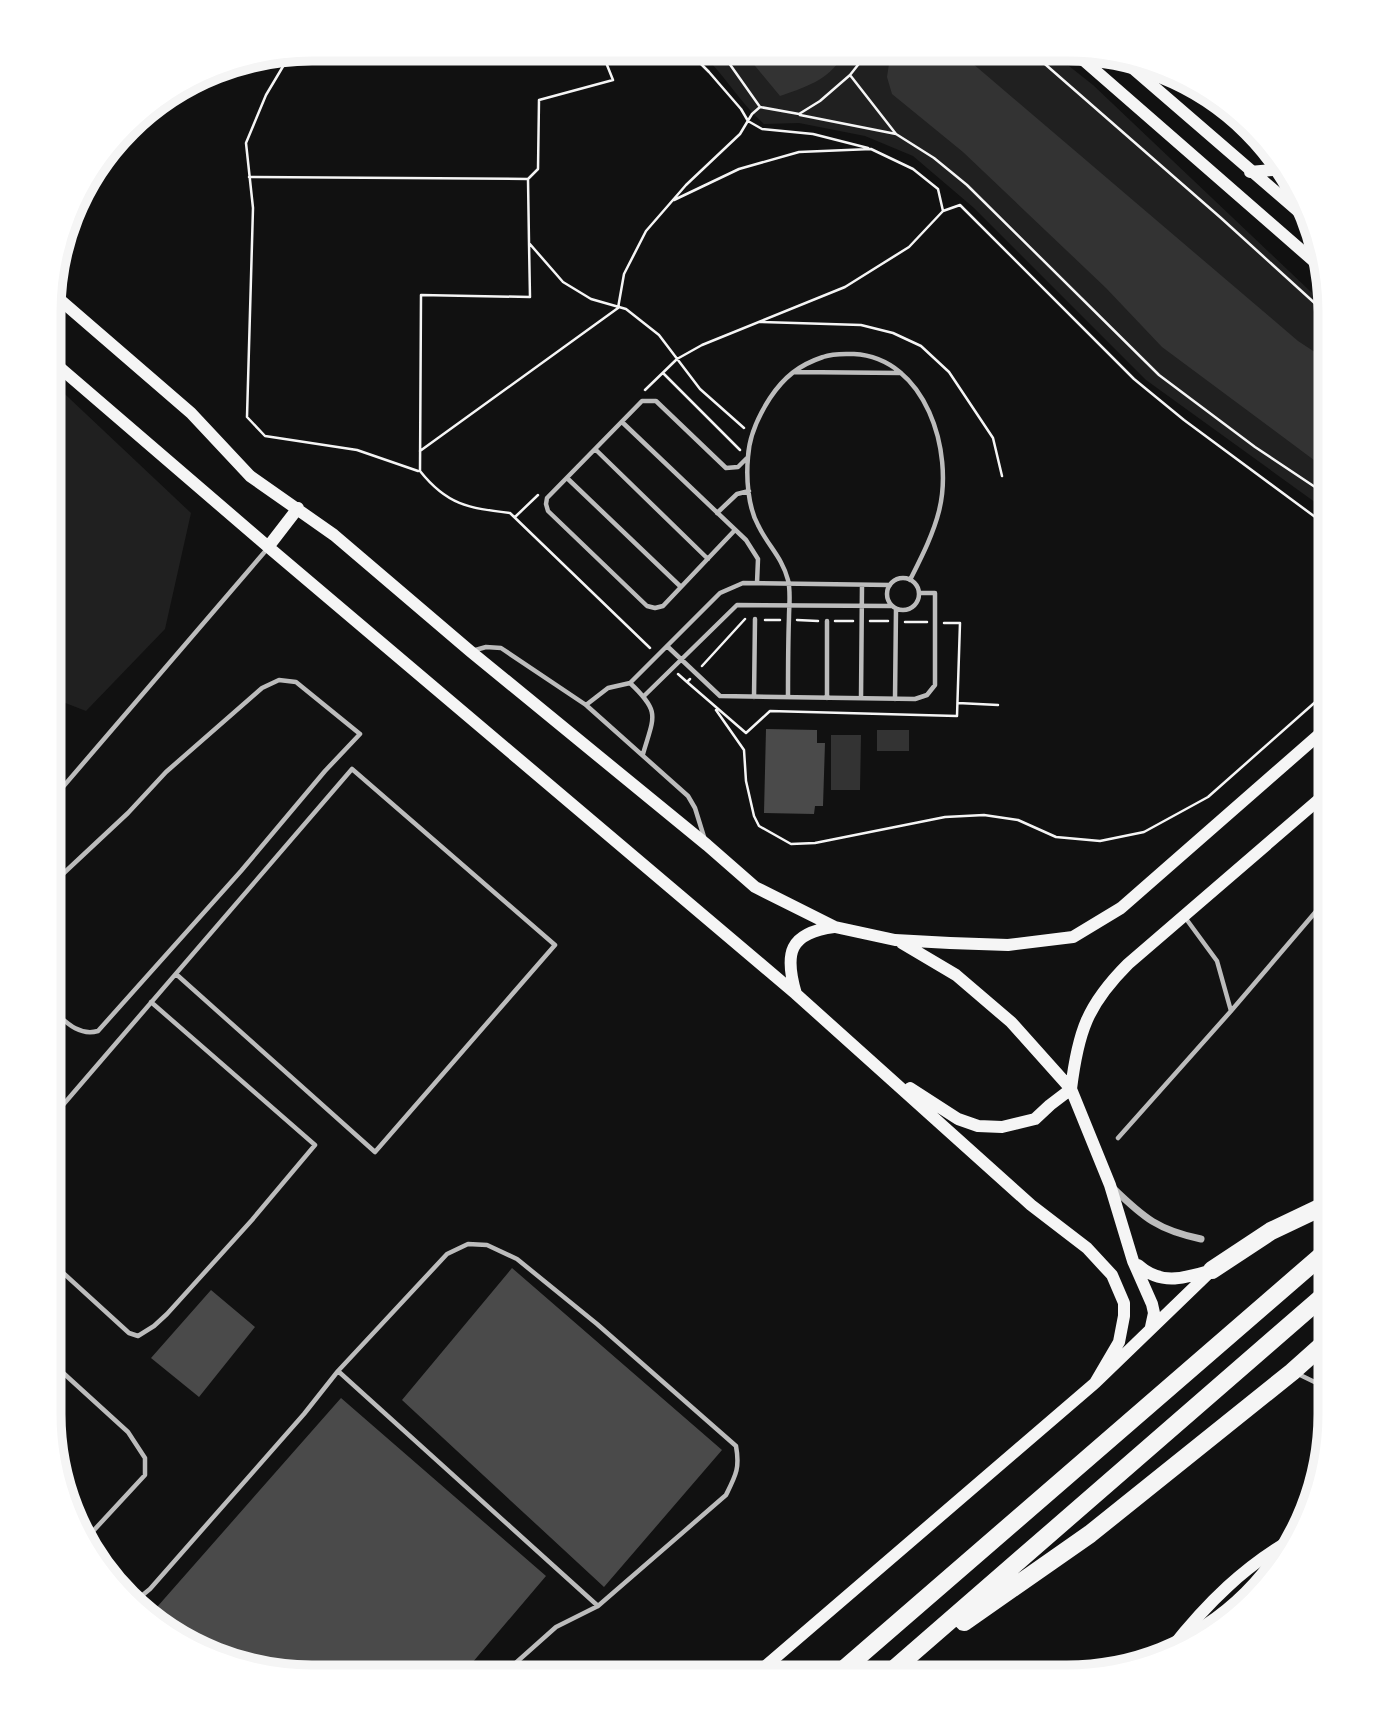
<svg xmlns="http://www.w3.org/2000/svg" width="1379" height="1726" viewBox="0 0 1379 1726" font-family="'Fira Sans Condensed',sans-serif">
	<rect width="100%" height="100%" fill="#111"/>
	<!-- green -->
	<path fill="#202020" d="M698,50L1050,51L1093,85L1330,310V513L1146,380L974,208L913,156L865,136L799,123L764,124C739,102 723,72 698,50Z
		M51,381L191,513L165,629L86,711L50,697Z"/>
	<!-- water -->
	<path fill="#333" d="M742,50L847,51C829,79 812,85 780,96Z
		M900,51H958L1298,341L1330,362V472L1162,347L1106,288L963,152L892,94L887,77L890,57Z
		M877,730H909V751H877Z
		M831,735H861L860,790H831Z"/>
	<!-- building -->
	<path fill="#4a4a4a" d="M766,729L817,730V743H825L823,806H815L814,814L764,813Z
		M512,1268L722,1450L604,1587L402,1400Z
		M211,1290L255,1327L199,1397L151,1358Z
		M341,1398L546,1576L461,1676H295L228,1663L166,1633L150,1615Z"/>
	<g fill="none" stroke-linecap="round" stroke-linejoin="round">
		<!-- path -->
		<path stroke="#f5f5f5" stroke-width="2.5" d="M687,50L709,72L741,109L748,121L762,129L813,134L868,148
			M717,50L724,56L760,107L799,114L820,101L850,75L896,134L934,158L967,185L1159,375L1255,447L1330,497
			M1030,51L1221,218L1330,317
			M291,53L266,95L246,143L253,208L247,417L265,436L357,450L418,471
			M850,75L869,51
			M800,115L896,134
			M249,177L528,179L538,169L539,100L613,80L601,50
			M528,179L529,243L563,282L591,299L626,309L659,335L700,389L744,428
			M943,211L960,205L1134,379L1184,420L1330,528
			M529,243L530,297L421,295L420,471C447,505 468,508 510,513L650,648
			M760,322L861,325L893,333L921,346L949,372L993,438L1002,476
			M663,373L740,450
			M645,390L677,359L702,345L845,287L909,247L943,211L938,189L913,169L871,149L799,152L739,169L674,200
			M420,451L618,308L624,274L646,231L686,185L740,134L752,114L760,107
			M515,517L538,495
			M765,620H780
			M797,620L818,621
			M835,621H853
			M870,621H888
			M905,622H927
			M702,666L745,619
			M678,674L687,682L690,679
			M687,682L746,733L770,711L957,716L960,623H944
			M958,703L998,705
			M716,710L744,750L746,781L754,816L759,826L791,844L815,843L945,817L984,815L1018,820L1056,837L1100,841L1144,832L1208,797L1330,689"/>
		<!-- service -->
		<path stroke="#bcbcbc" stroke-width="4.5" d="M794,372L901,373
			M622,422L746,540L758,559L757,583
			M595,449L708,559
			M567,478L681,587
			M717,513L737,494L749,491
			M735,530L663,606L655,608L647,606L548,511L546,504L547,498L642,401H656L726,468L738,467L747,458
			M887 594a16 16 0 1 1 32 0a16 16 0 1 1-32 0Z
			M667,646L720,696L915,699L927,695L935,685V593H920
			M472,651L486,647L501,648L586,705L688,796L695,808L704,837
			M630,683L720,593L743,583L890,585
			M644,696L737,605L892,606
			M754,697L755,619
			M788,697C788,671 788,644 789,617C789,606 791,592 788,580C782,557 768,546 758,525C748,507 746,478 748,457C749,437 759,415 770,398C784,377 799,365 823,357C834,353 843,354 854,354C926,358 954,452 939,511C933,535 921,558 910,580
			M827,698V621
			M861,698L862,585
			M895,699L896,609
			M586,705L608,688L630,683C661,712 654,716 643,754
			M50,802L268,548
			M1184,916L1217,961L1231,1011
			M50,1008C64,1020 78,1037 98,1031L241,871L325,771L360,734L296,682L279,680L262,688L166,772L128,813L50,886
			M50,1120L352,769L555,945L375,1152L176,974
			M1118,1138L1231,1011L1330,895
			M49,1260L129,1333L138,1336L154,1326L167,1314L252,1220L315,1145L151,1002
			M49,1360L128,1432L145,1458V1475L83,1542
			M338,1371L598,1606
			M1296,1373L1329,1389
			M1322,1384L1329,1377
			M132,1596L139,1598L150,1589L304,1414L338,1371L447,1254L468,1244L487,1245L517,1259L597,1324L736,1446C740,1468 736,1475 726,1495L598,1606L556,1627L501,1676"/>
		<!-- minor -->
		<path stroke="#bcbcbc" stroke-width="7" d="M1281,196L1288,173
			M1113,1188C1144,1218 1158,1230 1201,1239"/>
		<!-- secondary -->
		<path stroke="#f5f5f5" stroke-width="12" d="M1073,51L1324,270
			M1122,59L1313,224
			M1250,172L1272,170L1281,167
			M51,292L191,413L250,476L334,535L470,651L707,845L755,887L835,927L895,940L950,943L1008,945L1073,937L1121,908L1330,725
			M51,360L273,551L796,994L1031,1205L1087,1248L1112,1275L1124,1303V1316L1119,1342L1095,1383
			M268,547L298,508
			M902,943L956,975L1011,1022L1071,1089L1110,1185L1133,1261L1152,1304L1154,1313L1151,1327
			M796,994C784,953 789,933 834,927
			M910,1088L958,1119L978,1126L1002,1127L1035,1119L1050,1105L1071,1089
			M1071,1089C1078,1032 1087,1005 1128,964L1330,790
			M1138,1265C1160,1285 1182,1279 1209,1271
			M1170,1650C1206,1604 1246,1564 1298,1536
			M754,1676L1095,1383L1212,1270"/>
		<!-- motorway -->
		<path stroke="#f5f5f5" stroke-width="18" d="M1212,1270L1271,1231L1330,1203
			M964,1622L1090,1534L1292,1372L1329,1339
			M836,1676L1329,1249
			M886,1676L1329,1291"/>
	</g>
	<!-- crop -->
	<path d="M0 0H1379V1726H0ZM312 61H1067A251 251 0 0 1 1318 312V1414A251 251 0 0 1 1067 1665H312A251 251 0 0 1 61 1414V312A251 251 0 0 1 312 61Z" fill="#fff" fill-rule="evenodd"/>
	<path fill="none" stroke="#f5f5f5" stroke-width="9" d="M312 61H1067A251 251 0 0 1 1318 312V1414A251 251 0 0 1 1067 1665H312A251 251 0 0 1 61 1414V312A251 251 0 0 1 312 61Z"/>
</svg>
